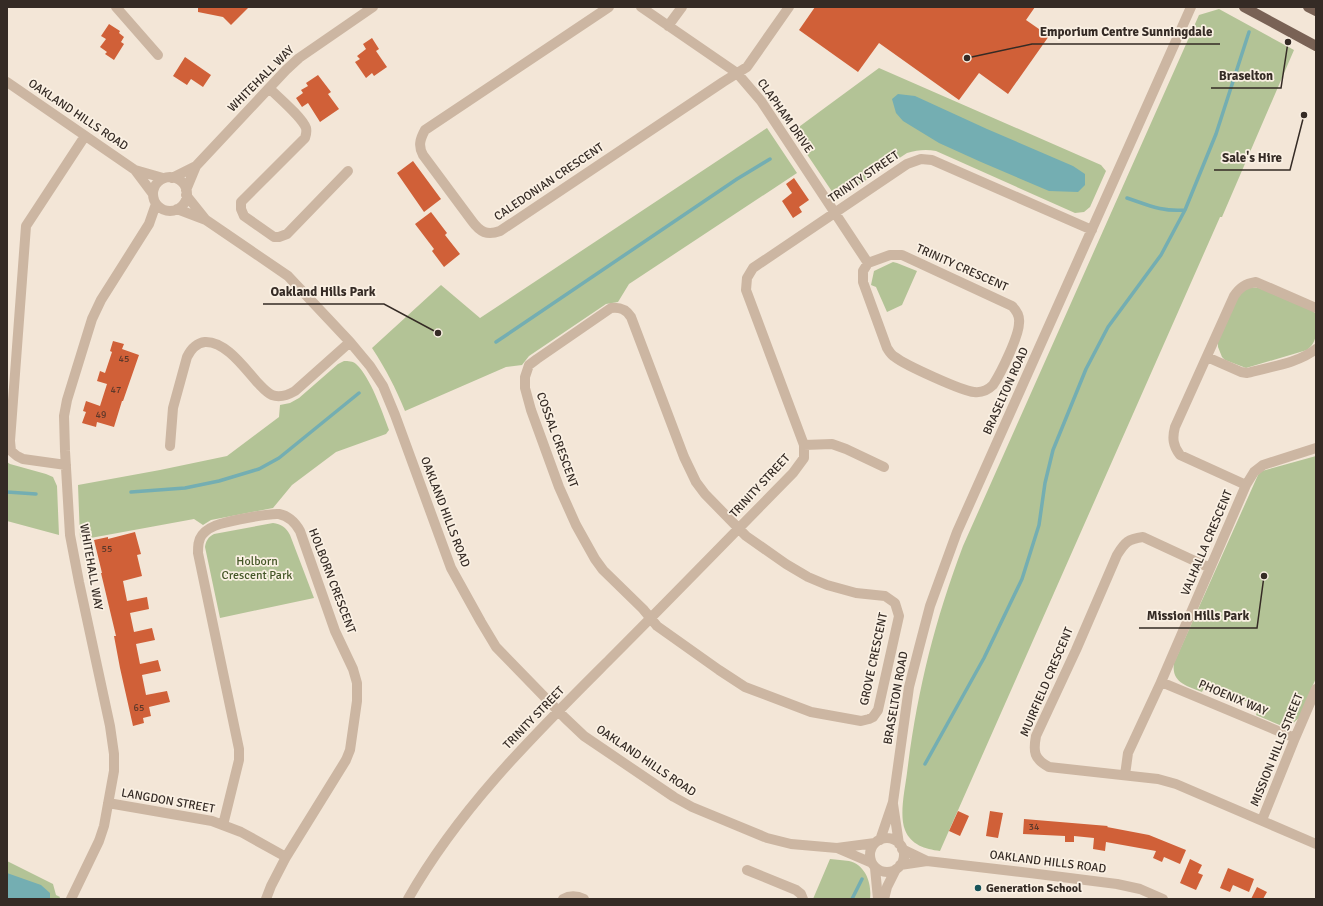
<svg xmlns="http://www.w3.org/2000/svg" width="1323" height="906" viewBox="0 0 1323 906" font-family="Signika,sans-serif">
	<rect width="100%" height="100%" fill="#f3e6d7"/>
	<!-- green -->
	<path fill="#b3c396" d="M1219,9L1294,50L1222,217H1220L940,851C925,849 911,845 905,830C899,815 905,789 907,773C917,692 934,623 963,546L1199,15Z
		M879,68L1101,165L1106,171L1090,207L1084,212L1075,213L936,151C926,149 917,150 907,153L845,194L839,195L833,193L792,132Z
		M767,128L797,173L629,284L618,302L606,304L529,356L522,365L506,367L405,411C395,387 387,371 372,348L441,285L480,318Z
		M893,262L897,263L917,271L902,305L887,312L876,287L871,285L874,271Z
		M1249,287L1259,288L1313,311L1316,314C1316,328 1319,341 1307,350L1246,368L1225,360L1222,357L1218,347V342L1239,295Z
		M344,361C348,361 353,361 356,364C371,378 382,412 389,430L386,434L336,452L292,485L273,508L211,520L203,525L194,519L85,539L80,538L78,485L160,470L227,456L279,417L280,405L290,403L299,398L338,364Z
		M1316,456V678L1299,718L1291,725L1282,726L1256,715L1259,707L1206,684L1202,692C1187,686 1171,683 1174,663L1258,475L1262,471Z
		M7,462L10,464L46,474L53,477L57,486L59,535L7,521Z
		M273,523C281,524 286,527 290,535L314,598L220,618L205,547C206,541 208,537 214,534Z
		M830,859C837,860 843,860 849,861C866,865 872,884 870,899H813Z
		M7,861L53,884L56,895L60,897L59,899H7Z"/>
	<!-- water -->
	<path fill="#74aeb2" d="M898,94L915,96L987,129L1073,166L1085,174V185L1078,192L1049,191L981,162L939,143L903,121L896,113L892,99Z
		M7,873L41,885L50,893V899H7Z"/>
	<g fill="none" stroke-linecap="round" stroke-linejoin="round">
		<!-- stream -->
		<path stroke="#74aeb2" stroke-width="3.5" d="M1127,198C1148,205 1162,212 1185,210
			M496,342L737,179L770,159
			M7,492L36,494
			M131,492L185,488L219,481L259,469L279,458L359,393
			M925,764L984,658L1022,579L1039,525L1045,483L1053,450L1086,369L1108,327L1161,255L1185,210L1216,134L1249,32
			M852,899L862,879"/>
	</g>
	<!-- building -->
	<path fill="#d06038" d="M198,7H249L231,25L223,17L198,12Z
		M815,7H1035L1026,20L1049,36L1008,94L979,73L959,100L879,43L858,72L799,30Z
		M109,24L120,31L119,33L124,37L121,42L124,44L114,60L105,54L107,52L100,47L106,39L101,36Z
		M372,38L379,49L376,51L387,67L374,76L372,73L366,78L355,62L360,59L357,56L366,49L363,44Z
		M185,57L211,75L203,87L191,79L187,85L173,76Z
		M318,75L331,92L328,94L339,109L320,122L308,103L302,107L296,98L303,93L301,90L308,86L306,83Z
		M413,161L441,199L424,212L397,173Z
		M794,178L809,200L799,207L802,212L793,218L782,201L792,193L786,184Z
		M431,212L447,233L445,235L460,254L444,267L432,251L434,249L415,224Z
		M113,341L124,344L122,349L139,355L123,401H122L114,427L97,422L96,427L82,423L86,412L83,411L86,401L100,406L107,384L97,381L100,371L105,373L112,352L110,351Z
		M135,532L141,554L137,555L142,576L123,581L127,601L147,597L149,609L130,613L134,632L152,628L155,640L136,644L140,664L158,660L161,671L142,675L146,695L167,691L170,702L149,707L151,716L143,718L144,723L133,726L120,668L114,636H116L101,573H102L94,540L108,537V539Z
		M958,811L969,816L960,836L949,831Z
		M990,811L1003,813L998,838L986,836Z
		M1024,819L1108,826L1107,827L1149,835L1186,850L1180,864L1164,857L1162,862L1153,858L1156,851L1106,842L1105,851L1093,849L1094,838L1074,836V842H1065V836L1023,834Z
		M1190,859L1202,865L1198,873L1203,875L1196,890L1180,883Z
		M1228,868L1254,879L1249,892L1233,885L1230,892L1220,888Z
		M1257,887L1267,892L1263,899H1251Z"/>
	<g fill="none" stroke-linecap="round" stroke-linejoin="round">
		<!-- minor -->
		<path stroke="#ccb6a2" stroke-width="10" d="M116,7L158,55
			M609,7L425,130C420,139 418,146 423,155L472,221C480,232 487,236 500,231L723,82L747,67L789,7
			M641,7L737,73L761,101L868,263L890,255H902L1012,306C1017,311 1020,316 1019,323C1019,336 1001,373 993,385C988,390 982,393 974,392C962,391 905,365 895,357C891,355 889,351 887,348L863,282V271L868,263
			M668,26L682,7
			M7,82L135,170L163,178
			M269,88C278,97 302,117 306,128C307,132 306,135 305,138L241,202V209L244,216L274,237H279L287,234L348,171
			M135,170L153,194
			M153 194a17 17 0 1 1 34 0a17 17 0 1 1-34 0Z
			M172,178L196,166
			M186,190L196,166L286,70L299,58L373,7
			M186,195L206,220
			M177,209L206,220L288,276L350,342L370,366L383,386L395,415L451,568L481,622L496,647L565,718L584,736L674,797L692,807L767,838L791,844L837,848L875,843
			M611,308C620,307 626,309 631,317L684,457L696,482L705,494L746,536L786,564L808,577L827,585L856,593L885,596L895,603L899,616L878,710L873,717L869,719L861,721L811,712L745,687L719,670L657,626L643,609L603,570L595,559L576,525L559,487L531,410L525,388V377L529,365L537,359Z
			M1207,357L1241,372L1247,373C1269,367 1299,363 1316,349
			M804,445L832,444L846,449L884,467
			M170,446L173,408L187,357C191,349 196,343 205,342C226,341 245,369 258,383C262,387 266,392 272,395C280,398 288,395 295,391L350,342
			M66,465L23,459L17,456L11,451L10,441L26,226L85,136
			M1246,485L1180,455C1173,446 1172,438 1175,427L1234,296C1240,287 1245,284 1256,282L1316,308
			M1210,568L1143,537C1128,539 1125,542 1117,555L1076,650L1036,736C1033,752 1034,759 1049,767L1158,779L1176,784L1316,844
			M1161,682L1295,738
			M1125,775L1128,753L1161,682L1246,485L1254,472L1263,465L1316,448
			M108,803L212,821L241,832L286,857
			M893,804L899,844
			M1262,820L1295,738L1316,689
			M223,825L239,760V749L198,553C198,547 198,540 202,535C206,530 213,526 220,524C230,521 269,513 279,514C289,516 295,522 300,531L335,631L353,669L357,683V701L350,750L346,760L286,857L271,886L266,899
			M870 855a17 17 0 1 1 34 0a17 17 0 1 1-34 0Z
			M880,840L893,802L909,687L919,648L930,606L957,532L1191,7
			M837,848L872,863
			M902,849L927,861
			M900,865L927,861L1030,873L1117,884L1140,889L1163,899
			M875,868L878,899
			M747,870L796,890L801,894L803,899
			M71,899L99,841L104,826L114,771V754L110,726L79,582L70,535L65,451L64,416L67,400L92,319L101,300L149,224L156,204
			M408,899C460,807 536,733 610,659C672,597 732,535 793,473L804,458V445L746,290L747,278L753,268L907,164L921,159L932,160L1092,230
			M563,899C570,895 576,895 584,899
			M884,899L887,887L896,869"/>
		<!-- major -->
		<path stroke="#796255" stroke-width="10" d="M1244,7L1316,46
			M1308,7L1316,11"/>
	</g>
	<!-- markers -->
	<circle fill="#18545a" stroke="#faf0e3" stroke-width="1.5" cx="978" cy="888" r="4"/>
	<g text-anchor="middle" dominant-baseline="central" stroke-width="3.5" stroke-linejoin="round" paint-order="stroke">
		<!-- number labels -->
		<g font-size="10" fill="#5c382a">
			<text x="124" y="359">45</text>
			<text x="116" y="390">47</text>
			<text x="101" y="415">49</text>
			<text x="107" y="549">55</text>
			<text x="139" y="708">65</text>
			<text x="1034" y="827">34</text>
		</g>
		<!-- street labels -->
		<g font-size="12" fill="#352b25" stroke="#faf0e3">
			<text transform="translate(261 79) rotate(-45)">WHITEHALL WAY</text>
			<text transform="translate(78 115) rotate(34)">OAKLAND HILLS ROAD</text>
			<text transform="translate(785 116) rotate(55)">CLAPHAM DRIVE</text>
			<text transform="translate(864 177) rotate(-34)">TRINITY STREET</text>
			<text transform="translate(549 182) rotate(-34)">CALEDONIAN CRESCENT</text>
			<text transform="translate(962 268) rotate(24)">TRINITY CRESCENT</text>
			<text transform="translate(1006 391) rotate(-66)">BRASELTON ROAD</text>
			<text transform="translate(557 440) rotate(70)">COSSAL CRESCENT</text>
			<text transform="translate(760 486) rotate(-47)">TRINITY STREET</text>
			<text transform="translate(445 512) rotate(69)">OAKLAND HILLS ROAD</text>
			<text transform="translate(1207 543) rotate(-67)">VALHALLA CRESCENT</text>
			<text transform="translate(91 567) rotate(80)">WHITEHALL WAY</text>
			<text transform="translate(332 581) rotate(69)">HOLBORN CRESCENT</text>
			<text transform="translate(874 659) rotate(-78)">GROVE CRESCENT</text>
			<text transform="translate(1047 682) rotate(-67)">MUIRFIELD CRESCENT</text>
			<text transform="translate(896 698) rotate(-80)">BRASELTON ROAD</text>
			<text transform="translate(1233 698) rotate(23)">PHOENIX WAY</text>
			<text transform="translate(534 718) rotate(-46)">TRINITY STREET</text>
			<text transform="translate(1277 750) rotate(-68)">MISSION HILLS STREET</text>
			<text transform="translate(646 761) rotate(34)">OAKLAND HILLS ROAD</text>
			<text transform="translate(168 801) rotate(10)">LANGDON STREET</text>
			<text transform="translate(1048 862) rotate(7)">OAKLAND HILLS ROAD</text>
		</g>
		<!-- park labels -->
		<g font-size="12" fill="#445627" stroke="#faf0e3">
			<text x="257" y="561">Holborn<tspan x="257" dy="14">Crescent Park</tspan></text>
		</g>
		<!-- poi labels -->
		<g font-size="12" font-weight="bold" fill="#352b25" stroke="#faf0e3" text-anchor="start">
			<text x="986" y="888">Generation School</text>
		</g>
	</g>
	<!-- callouts -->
	<path fill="none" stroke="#352b25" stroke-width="1.5" d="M967 58L1032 44H1220M1288 42L1281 88H1211M1304 115L1290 170H1214M438 333L384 304H263M1264 576L1257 628H1139"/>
	<g fill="#352b25" stroke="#faf0e3" stroke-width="1.5">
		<circle cx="967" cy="58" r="4"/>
		<circle cx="1288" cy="42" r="4"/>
		<circle cx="1304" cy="115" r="4"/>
		<circle cx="438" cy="333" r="4"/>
		<circle cx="1264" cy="576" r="4"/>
	</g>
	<g font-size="13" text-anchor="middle" font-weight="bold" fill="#352b25" stroke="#faf0e3" stroke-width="3.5" stroke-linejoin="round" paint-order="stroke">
		<text x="1126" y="36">Emporium Centre Sunningdale</text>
		<text x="1246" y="80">Braselton</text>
		<text x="1252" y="162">Sale's Hire</text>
		<text x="323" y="296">Oakland Hills Park</text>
		<text x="1198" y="620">Mission Hills Park</text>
	</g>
	<!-- border -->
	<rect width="1323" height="906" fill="none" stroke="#352b25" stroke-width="16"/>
</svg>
